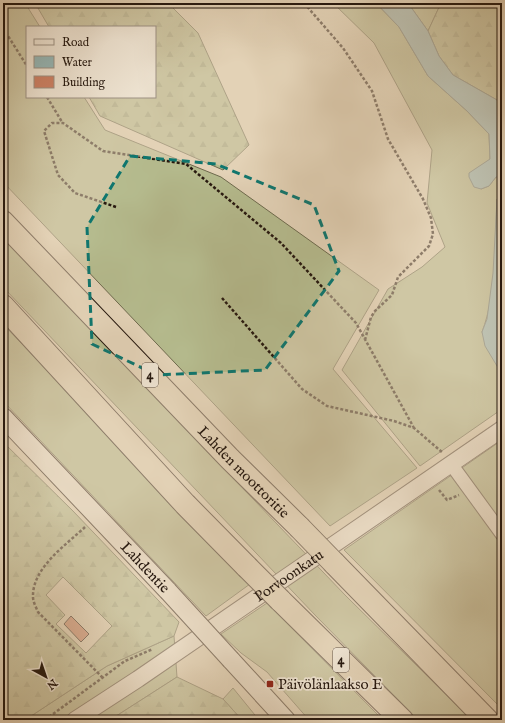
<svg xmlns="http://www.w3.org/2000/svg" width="505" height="723" viewBox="0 0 505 723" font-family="'IM FELL English',serif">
	<defs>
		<pattern id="forest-firs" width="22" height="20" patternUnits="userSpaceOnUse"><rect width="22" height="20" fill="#b5bb8e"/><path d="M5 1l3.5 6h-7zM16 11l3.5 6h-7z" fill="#9ca079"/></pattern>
	</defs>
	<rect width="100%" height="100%" fill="#e3d2b7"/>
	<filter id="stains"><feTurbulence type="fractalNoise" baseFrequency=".005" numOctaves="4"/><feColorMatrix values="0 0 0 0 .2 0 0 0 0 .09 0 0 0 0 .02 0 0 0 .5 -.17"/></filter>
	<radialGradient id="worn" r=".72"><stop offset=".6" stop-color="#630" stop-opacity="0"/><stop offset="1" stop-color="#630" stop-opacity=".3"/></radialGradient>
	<!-- grass -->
	<path fill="#b5bb8e" stroke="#6e6a4e" d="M3,3H25L40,27H27V97H84L105,130L221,177L379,290L333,369L417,468L330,526L3,182Z
		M333,3H376L399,27L428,76L467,111L489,134L490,159L481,189L489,186L496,177L500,176L502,194L497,199C495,241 497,293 482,332L502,372V409L420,466L342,370L388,289L422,267L445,247L427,203L432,150L374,43Z
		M408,3H441L428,31Z
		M3,238L346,596L472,720H418L315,615L3,287Z
		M3,324L250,584L206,616L3,401Z
		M502,440V709L344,550Z
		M267,603L383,720H309L267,672L241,653L221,634Z
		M174,636L177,677L110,720H25L107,666Z
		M233,688L259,720H242L223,699Z"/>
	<!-- forest -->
	<path fill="url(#forest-firs)" stroke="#6e6a4e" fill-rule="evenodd" d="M35,3H168L198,33L249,145L223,170L100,116L89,97H155V27H49Z
		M441,3H502V110L497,100L453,75L439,56L428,31Z
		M3,442L73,511L179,622L174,636L107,666L25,720H3ZM63,577L112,626L86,653L56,624L65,615L46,595Z
		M177,677L223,699L242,720H110Z"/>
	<!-- water -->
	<path fill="#96b6b5" stroke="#697773" d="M376,3H408L428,31L439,56L453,75L497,100L502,110V182L500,176L496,177L489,186L481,189L474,187L469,177V173L490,159L489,134L467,111L428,76L399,27Z
		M502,188V372L500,371L485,346L482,332L487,319L493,273L497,199L502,194Z"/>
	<!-- building -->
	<path fill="#cc8165" stroke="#26180f" d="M71,616L89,634L81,642L64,624Z"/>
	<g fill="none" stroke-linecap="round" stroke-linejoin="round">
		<!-- minor casing -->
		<g stroke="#554639" stroke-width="15">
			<path id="minor" d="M451,464L502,534"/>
		</g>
		<!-- tertiary casing -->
		<g stroke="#554639" stroke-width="18">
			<g id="tertiary">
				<path id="s1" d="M75,720L138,679L502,429"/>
			</g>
		</g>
		<!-- secondary casing -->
		<g stroke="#26180f" stroke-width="20">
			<g id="secondary">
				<path id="s2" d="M3,417L168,591"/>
				<path d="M231,660L286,720"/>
			</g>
		</g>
		<!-- motorway casing -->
		<g stroke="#26180f" stroke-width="24">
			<g id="motorway">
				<path id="s3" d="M3,222L230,459L299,527"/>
				<path d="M3,306L185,504L247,567"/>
				<path d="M334,563L487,720"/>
				<path d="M280,600L402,720"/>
			</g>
		</g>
		<!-- path -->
		<path stroke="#26180f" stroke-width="2.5" stroke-dasharray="3 2" stroke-linecap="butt" d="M304,3L343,48L372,91L388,139L423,199L431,218L433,234L429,246L398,277L392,295L375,311L371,317L365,340
			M3,28L27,66
			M47,97L62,122
			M116,207L75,193L58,175L44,131L52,123H63L103,151L186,164L281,243L356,323L414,428
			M222,298L302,389L327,406L394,421L414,428L443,453
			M439,490L447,500L459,495
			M85,527C66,545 32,568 33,597C33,602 36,607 38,612L102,677
			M45,720L125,661L153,649"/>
		<!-- minor -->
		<use href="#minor" stroke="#ede2d0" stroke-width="13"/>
		<!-- tertiary -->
		<use href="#tertiary" stroke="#ede2d0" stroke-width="16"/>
		<!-- secondary -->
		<use href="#secondary" stroke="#ede2d0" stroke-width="18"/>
		<!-- motorway -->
		<use href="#motorway" stroke="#e3d2b7" stroke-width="22"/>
		<!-- secondary-bridge casing -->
		<g stroke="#26180f" stroke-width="20" stroke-linecap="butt">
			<path id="secondary-bridge" d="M168,591L231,660"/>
		</g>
		<!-- motorway-bridge casing -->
		<g stroke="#26180f" stroke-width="24" stroke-linecap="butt">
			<path id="motorway-bridge" d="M299,527L334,563
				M247,567L280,600"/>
		</g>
		<!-- secondary-bridge -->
		<use href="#secondary-bridge" stroke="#ede2d0" stroke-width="18"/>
		<!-- motorway-bridge -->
		<use href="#motorway-bridge" stroke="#e3d2b7" stroke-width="22"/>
	</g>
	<!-- marked area -->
	<path d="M0 0H505V723H0ZM130,156L216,164L314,205L339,271L265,370L157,375L92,344L87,227Z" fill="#e3d2b7" fill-opacity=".55" fill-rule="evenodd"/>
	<path fill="none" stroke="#0f766e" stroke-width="3" stroke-dasharray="8 5" stroke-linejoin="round" d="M130,156L216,164L314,205L339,271L265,370L157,375L92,344L87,227Z"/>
	<!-- markers -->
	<rect fill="#8f2418" stroke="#ede2d0" stroke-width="1.5" x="266" y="680" width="8" height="8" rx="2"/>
	<g text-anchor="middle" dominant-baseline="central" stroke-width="3.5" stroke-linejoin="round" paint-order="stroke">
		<!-- shield labels -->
		<g fill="#ede2d0" stroke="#625549" stroke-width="1">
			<rect x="142" y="363" width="16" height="24" rx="3"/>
			<rect x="333" y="648" width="16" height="24" rx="3"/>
		</g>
		<g font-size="14" font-weight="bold" fill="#26180f">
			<text x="150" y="375">4</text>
			<text x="341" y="660">4</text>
		</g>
		<!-- street labels -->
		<g font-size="15" fill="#26180f" stroke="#ede2d0">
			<text stroke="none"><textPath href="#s3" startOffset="347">Lahden moottoritie</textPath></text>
			<text stroke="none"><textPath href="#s2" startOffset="207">Lahdentie</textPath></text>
			<text stroke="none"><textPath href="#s1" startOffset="258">Porvoonkatu</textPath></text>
		</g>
		<!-- poi labels -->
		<g font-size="15" fill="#26180f" stroke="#ede2d0" text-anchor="start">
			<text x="278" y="684">Päivölänlaakso E</text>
		</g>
	</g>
	<!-- margin -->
	<rect width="505" height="723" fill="none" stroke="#e3d2b7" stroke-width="16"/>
	<rect x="4" y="4" width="497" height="715" fill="none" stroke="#26180f" stroke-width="2"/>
	<rect x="8" y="8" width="489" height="707" fill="none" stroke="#26180f"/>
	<!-- legend -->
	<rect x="26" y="26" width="130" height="72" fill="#ede2d0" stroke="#9d9183"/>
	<rect x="34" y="39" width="20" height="6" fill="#ede2d0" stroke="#9d9183"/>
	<text x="62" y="46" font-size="12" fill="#26180f">Road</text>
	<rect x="34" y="56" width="20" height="12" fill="#96b6b5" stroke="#9d9183"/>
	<text x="62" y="66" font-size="12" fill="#26180f">Water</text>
	<rect x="34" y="76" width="20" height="12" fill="#cc8165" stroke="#9d9183"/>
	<text x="62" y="86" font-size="12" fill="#26180f">Building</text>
	<!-- north arrow -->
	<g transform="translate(46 677) rotate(140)" stroke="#ede2d0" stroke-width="3" paint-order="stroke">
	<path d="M0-3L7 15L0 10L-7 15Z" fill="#26180f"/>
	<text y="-6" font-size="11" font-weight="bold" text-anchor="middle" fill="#26180f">N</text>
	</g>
	<rect width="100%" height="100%" filter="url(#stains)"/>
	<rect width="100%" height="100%" fill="url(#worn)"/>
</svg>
